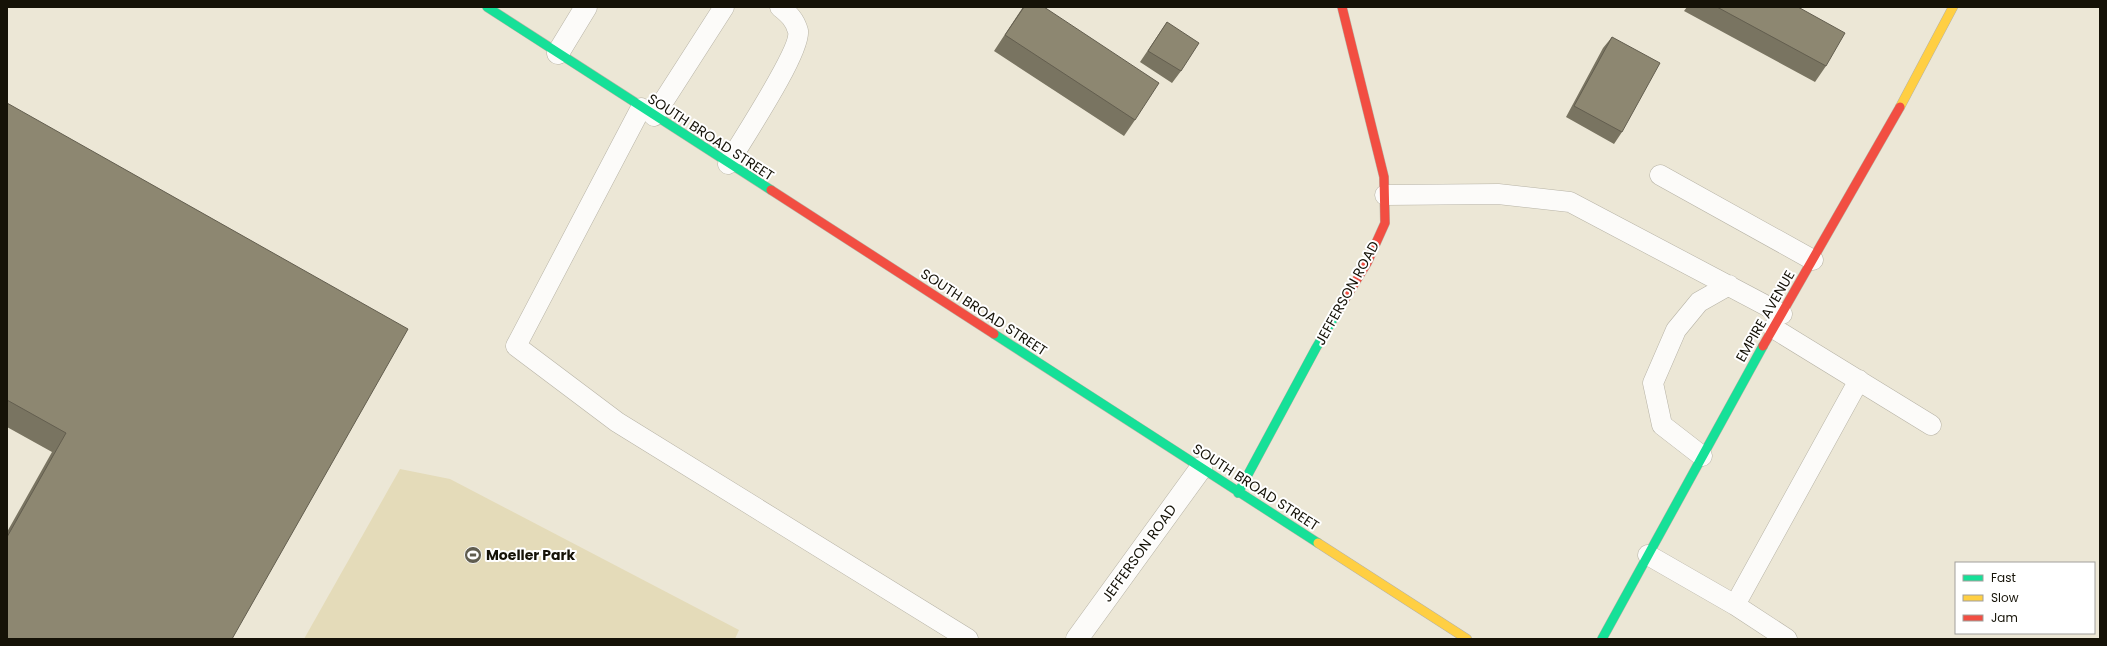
<svg xmlns="http://www.w3.org/2000/svg" width="2107" height="646" viewBox="0 0 2107 646" font-family="Poppins,sans-serif">
	<rect width="100%" height="100%" fill="#ece7d6"/>
	<!-- green -->
	<path fill="#e4dbb9" d="M400,469L450,479L739,630L735,639H304Z"/>
	<g fill="none" stroke-linecap="round" stroke-linejoin="round">
		<!-- lane casing -->
		<g stroke="#b7b3a6" stroke-width="21">
			<path id="lane" d="M641,108L516,346L617,422L968,639
				M654,116L724,7
				M728,164C740,143 802,50 798,31C795,20 789,14 780,7
				M1660,175L1813,260
				M1385,195L1498,194L1570,202L1782,314
				M1773,328L1931,425
				M1702,456L1662,425L1653,383L1676,330L1699,302L1729,285
				M1648,555L1735,605L1859,380
				M1735,605L1787,639"/>
		</g>
		<!-- street casing -->
		<g stroke="#b7b3a6" stroke-width="23">
			<path id="street" d="M558,53L586,7
				M1077,639L1201,468"/>
		</g>
		<!-- fast casing -->
		<g stroke="#b7b3a6" stroke-width="10">
			<path id="fast" d="M487,7L771,190
				M994,334L1318,543
				M1238,493L1316,348L1339,309
				M1602,639L1763,346"/>
		</g>
		<!-- slow casing -->
		<g stroke="#b7b3a6" stroke-width="10">
			<path id="slow" d="M1900,107L1953,7
				M1318,543L1467,639"/>
		</g>
		<!-- jam casing -->
		<g stroke="#b7b3a6" stroke-width="10">
			<path id="jam" d="M771,190L994,334
				M1339,309L1367,263L1385,223L1384,177L1342,7
				M1763,346L1900,107"/>
		</g>
		<!-- lane -->
		<use href="#lane" stroke="#fcfbf9" stroke-width="20"/>
		<!-- street -->
		<use href="#street" stroke="#fcfbf9" stroke-width="22"/>
		<!-- fast -->
		<use href="#fast" stroke="#16e098" stroke-width="9"/>
		<!-- slow -->
		<use href="#slow" stroke="#ffcf43" stroke-width="9"/>
		<!-- jam -->
		<use href="#jam" stroke="#f24e42" stroke-width="9"/>
	</g>
	<!-- wall -->
	<path fill="#797461" d="M1023,7H1044L1135,120L1124,136L994,51Z
		M1687,7H1798L1826,66L1815,82L1684,11Z
		M1167,22L1181,71L1172,83L1140,62Z
		M1612,37L1622,132L1614,144L1566,117L1603,48Z
		M7,103L232,639H7V532L52,452L7,427Z"/>
	<!-- building -->
	<path fill="#8d8771" stroke="#635e4f" d="M1024,7H1044L1159,83L1135,120L1005,35Z
		M1717,7H1798L1845,33L1826,66Z
		M1167,22L1199,43L1181,71L1148,51Z
		M1612,37L1660,63L1622,132L1574,106Z
		M7,103L408,329L232,639H7V537L66,433L7,400Z"/>
	<!-- icons -->
	<defs>
		<g id="stadium-disc" transform="scale(0.9)"><circle r="9.5" fill="#605d4f" stroke="#fff"/><path d="M0-5a6.5 5 0 1 0 0 10a6.5 5 0 1 0 0-10ZM-3.5-1.8h7v3.6h-7Z" fill="#fff"/></g>
	</defs>
	<g fill-rule="evenodd">
		<use href="#stadium-disc" x="473" y="555"/>
	</g>
	<g text-anchor="middle" dominant-baseline="central" stroke-width="4" stroke-linejoin="round" paint-order="stroke">
		<!-- street labels -->
		<g font-size="14" fill="#151207" stroke="#fff">
			<text transform="translate(711 137) rotate(33)">SOUTH BROAD STREET</text>
			<text transform="translate(1347 293) rotate(-61)">JEFFERSON ROAD</text>
			<text transform="translate(984 312) rotate(33)">SOUTH BROAD STREET</text>
			<text transform="translate(1765 316) rotate(-60)">EMPIRE AVENUE</text>
			<text transform="translate(1256 487) rotate(33)">SOUTH BROAD STREET</text>
			<text transform="translate(1139 553) rotate(-54)">JEFFERSON ROAD</text>
		</g>
		<!-- poi labels -->
		<g font-size="14" font-weight="bold" fill="#151207" stroke="#fff" text-anchor="start">
			<text x="486" y="555">Moeller Park</text>
		</g>
	</g>
	<!-- border -->
	<rect width="2107" height="646" fill="none" stroke="#151207" stroke-width="16"/>
	<!-- legend -->
	<rect x="1955" y="562" width="140" height="72" fill="#ffffff" stroke="#a1a09c"/>
	<rect x="1963" y="575" width="20" height="6" fill="#16e098" stroke="#a1a09c"/>
	<text x="1991" y="582" font-size="12" fill="#151207">Fast</text>
	<rect x="1963" y="595" width="20" height="6" fill="#ffcf43" stroke="#a1a09c"/>
	<text x="1991" y="602" font-size="12" fill="#151207">Slow</text>
	<rect x="1963" y="615" width="20" height="6" fill="#f24e42" stroke="#a1a09c"/>
	<text x="1991" y="622" font-size="12" fill="#151207">Jam</text>
</svg>
